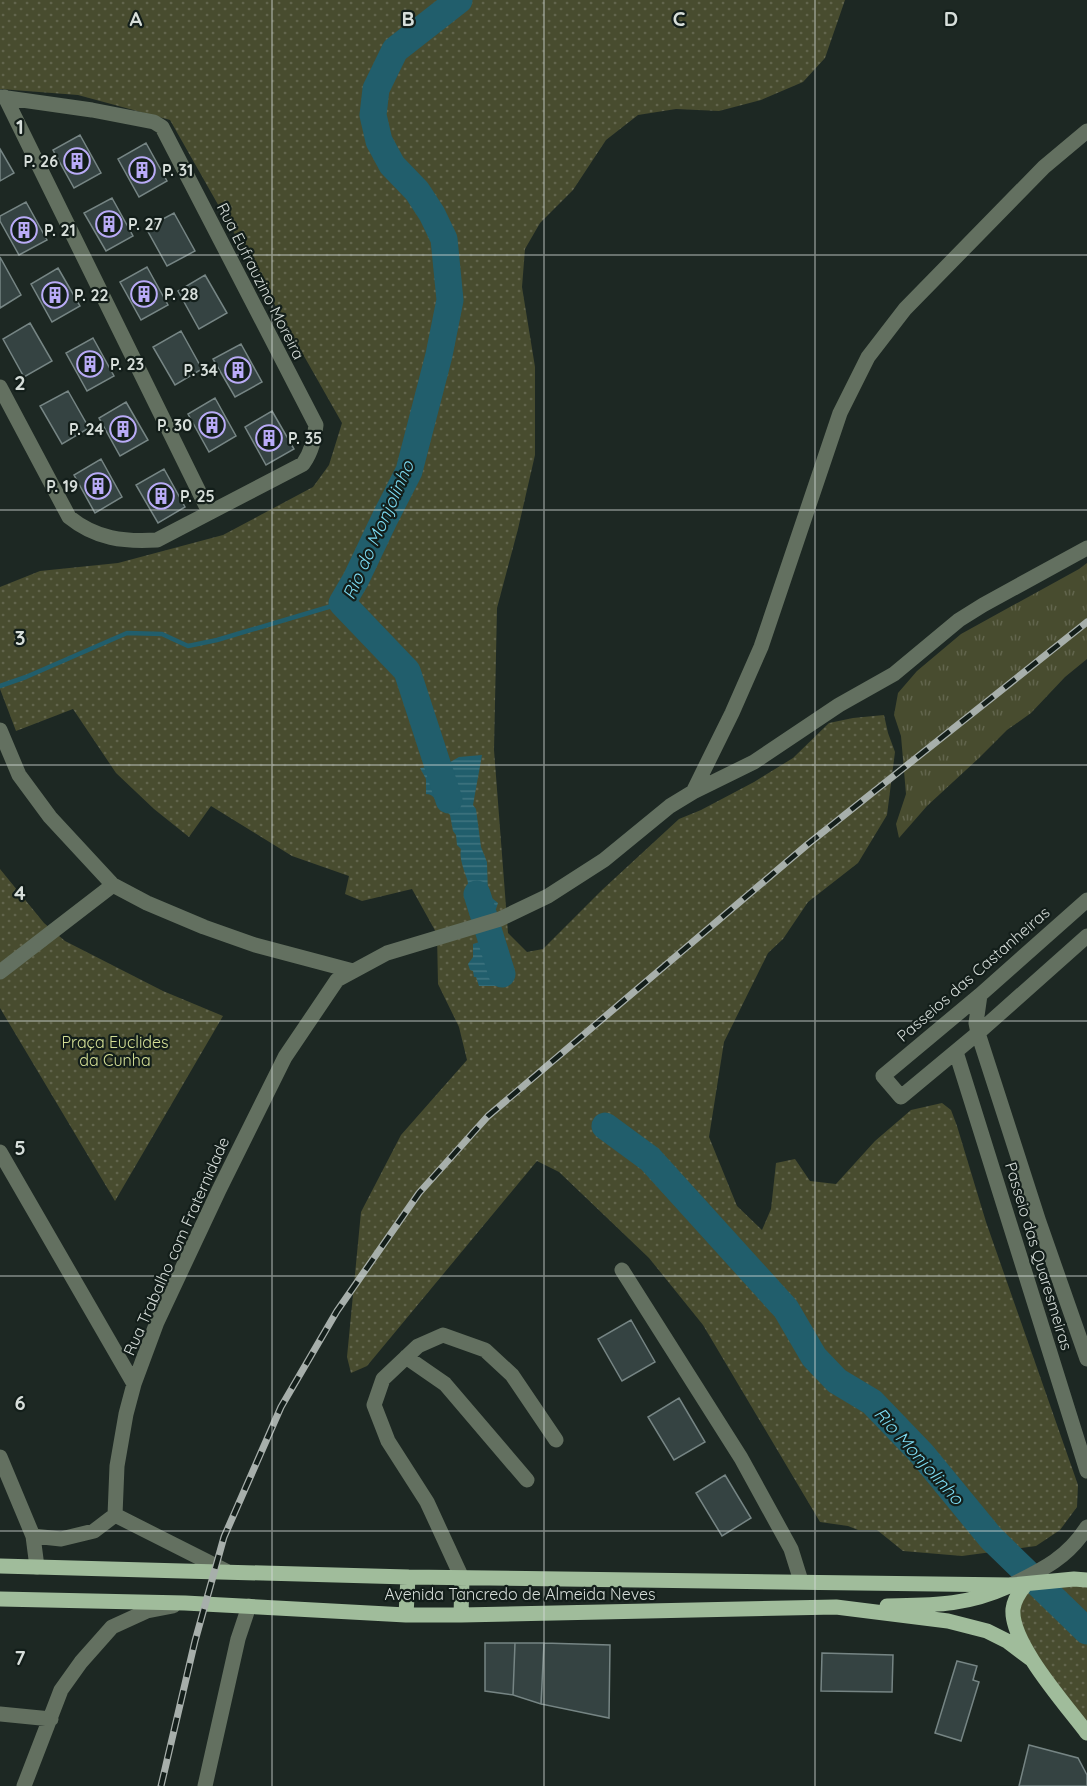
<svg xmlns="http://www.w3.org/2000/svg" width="1087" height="1786" viewBox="0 0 1087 1786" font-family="Quicksand,sans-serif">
	<defs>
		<pattern id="grass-tufts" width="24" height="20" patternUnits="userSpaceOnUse" patternTransform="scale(1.5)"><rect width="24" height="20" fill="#484c2f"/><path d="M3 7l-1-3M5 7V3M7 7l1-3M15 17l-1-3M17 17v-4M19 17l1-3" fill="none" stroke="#62654d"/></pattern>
		<pattern id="park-dots" width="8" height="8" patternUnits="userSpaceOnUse" patternTransform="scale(1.5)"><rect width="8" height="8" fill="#484c2f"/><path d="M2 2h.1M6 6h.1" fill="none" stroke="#62654d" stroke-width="1.8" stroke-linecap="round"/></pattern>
		<pattern id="water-rules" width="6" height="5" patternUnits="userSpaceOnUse" patternTransform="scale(1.5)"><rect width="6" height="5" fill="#215e6c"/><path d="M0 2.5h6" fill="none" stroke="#407580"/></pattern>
	</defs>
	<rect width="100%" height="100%" fill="#1d2823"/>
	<!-- grass -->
	<path fill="url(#grass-tufts)" d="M1087,563V659L1065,677L1031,713L1007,730L979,758L927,806L899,838L896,824L906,794L901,736L894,715L898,693L917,671L961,634L1079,569Z"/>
	<!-- park -->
	<path fill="url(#park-dots)" d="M0,0H845L825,58L803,82L761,100L719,111L676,109L638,115L606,140L573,190L540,223L525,249L522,287L535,367V455L518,529L497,608L494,750L508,933L527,952L543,949L602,890L679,819L701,810L754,782L793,758L829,723L853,718L884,715L888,733L895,752L887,815L858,863L808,902L783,939L768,953L724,1042L709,1137L737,1206L762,1230L771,1209L776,1163L795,1159L810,1181L836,1184L875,1141L911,1110L942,1103L951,1110L957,1126L986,1222L1078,1485L1077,1507L1060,1530L1036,1546L962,1556L903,1551L877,1530H858L848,1526L820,1522L703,1325L649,1258L559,1172L537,1161L367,1366L351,1373L347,1357L361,1212L401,1135L467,1060L459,1027L438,984L437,934L412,889L362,901L345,894L349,876L292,856L211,806L189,837L154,809L116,773L73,709L16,731L0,689V587L40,571L118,563L223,535L313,487L329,465L342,423L170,120L78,95L0,89Z
		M0,869L44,923L65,941L163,991L223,1016L115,1201L0,1008Z
		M1087,1580V1733L1015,1625L1019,1592Z"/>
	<!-- water -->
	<path fill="url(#water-rules)" d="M482,755L473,805L476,809L481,847L487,862L488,895L498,903L493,918L479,923L470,908L472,900L467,894C467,889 469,883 467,879C464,870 459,858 461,849L457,845L456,835L453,831L450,815L443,807L438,808C437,800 433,794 426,794V779L420,768L445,765L459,757Z
		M486,940L491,953L502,961L509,976L499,986H479L476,977H474L473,971L470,970L468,964L473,957V944Z"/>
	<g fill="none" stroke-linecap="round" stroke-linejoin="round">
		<!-- stream -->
		<path stroke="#215e6c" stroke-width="4.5" d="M0,686L26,677L127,633L162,634L188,646L217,640L342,603"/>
		<!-- river -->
		<path stroke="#215e6c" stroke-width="27" d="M449,800L407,671L342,603L356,579L385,518L409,471L439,355L450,300L444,239L432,214L417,191L392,165L379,141L373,115L376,89L395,50L459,0
			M477,894L502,974
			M605,1126L650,1159L786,1309L814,1357L837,1381L872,1402L922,1454L991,1538L1087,1631"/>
	</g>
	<!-- building -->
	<path fill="#354342" stroke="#768584" stroke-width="1.5" d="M80,135L101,173L74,188L53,150Z
		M146,143L167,181L139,197L118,159Z
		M0,149L14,173L0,181Z
		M112,198L133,236L106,251L84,213Z
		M26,202L47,240L19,255L0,221V216Z
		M174,213L195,251L167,266L146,228Z
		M0,257L21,295L0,308Z
		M147,267L168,305L141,320L120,282Z
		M58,268L80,306L52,322L31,284Z
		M205,275L227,313L199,329L178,291Z
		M30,323L52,361L24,377L3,339Z
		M181,331L202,369L175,385L153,347Z
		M93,338L114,376L87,391L66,353Z
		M241,344L262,382L235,397L213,359Z
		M68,391L89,428L62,444L40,406Z
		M215,398L236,436L209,452L188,414Z
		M126,402L148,440L120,456L99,418Z
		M272,411L294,449L266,465L245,427Z
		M101,459L122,497L95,513L74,475Z
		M164,469L185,507L158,523L136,485Z
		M631,1320L655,1362L622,1381L598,1339Z
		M679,1398L705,1442L674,1460L648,1417Z
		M725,1475L751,1518L722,1536L696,1493Z
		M485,1643H515L513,1695L485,1691Z
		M515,1643H544L541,1704L513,1695Z
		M544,1643L610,1645L609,1718L541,1704Z
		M822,1653L893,1655L892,1692L821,1691Z
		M957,1661L977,1666L973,1680L979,1682L961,1741L935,1733Z
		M1029,1745L1078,1758L1087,1775V1786H1019Z"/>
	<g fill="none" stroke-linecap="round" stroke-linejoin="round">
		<!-- minor -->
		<path stroke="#637060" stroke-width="15" d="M0,97L92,110L154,122L162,127L316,425C314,440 312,451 303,464L157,540C124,542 96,539 69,517L0,387
			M5,97L209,512
			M0,730L19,775L50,817L113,885L147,903L204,927L255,945L353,971
			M693,792L754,762L839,705L894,674L959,620L983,605L1087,548
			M1087,900L980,995L883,1076L901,1097L978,1033L1087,936
			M0,972L113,885
			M980,995L976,1023L978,1033L1039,1222L1087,1359
			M956,1052L1087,1471
			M0,1152L134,1384
			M622,1270L741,1458L791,1549L801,1581
			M406,1357L445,1384L527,1480
			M0,1457L33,1536L37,1567
			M115,1515L117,1466L126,1414L134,1384L157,1322L219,1190L285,1057L337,980L387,953L500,919L548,896L604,860L670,806L693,792L732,713L761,647L840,413L868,357L905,309L1044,167L1087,131
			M115,1515L226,1571
			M33,1536L61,1539L94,1531L115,1515
			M462,1578L427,1502L388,1441L374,1405L383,1379L418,1346L443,1335L485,1350L512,1375L556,1440
			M1013,1584C1044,1569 1068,1557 1087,1527
			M0,1714L51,1719
			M24,1786L61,1690L81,1662L112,1627L147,1611L173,1606
			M205,1786L238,1639L249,1606"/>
		<!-- major -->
		<path stroke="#a0bc9b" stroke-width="15" d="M0,1566L408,1577L1012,1585L1074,1579L1087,1580
			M1026,1584C1020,1591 1014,1599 1013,1609C1010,1643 1067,1706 1087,1733
			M0,1599L185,1603L406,1615H461L836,1607L948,1621L987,1631L1007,1641L1031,1659
			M887,1606C932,1605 965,1606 1007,1587
			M406,1615L408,1577
			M461,1615L462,1578"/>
		<!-- rail casing -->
		<g stroke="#a7afab" stroke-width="7">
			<path id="rail" d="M161,1786L195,1641L224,1537L281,1407L337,1311L419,1193L488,1116L808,844L1087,622"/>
		</g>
		<!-- rail -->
		<use href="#rail" stroke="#131e1a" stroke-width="4.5" stroke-dasharray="14" stroke-linecap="butt"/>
	</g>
	<!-- grid -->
	<path fill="none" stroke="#d7deda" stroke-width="1.5" stroke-opacity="0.55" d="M272,0V1786M544,0V1786M815,0V1786M0,255H1087M0,510H1087M0,765H1087M0,1021H1087M0,1276H1087M0,1531H1087"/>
	<!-- icons -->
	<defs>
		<g id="building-ring" transform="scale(1.35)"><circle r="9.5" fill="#131e1a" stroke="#b9abf7" stroke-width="1.5"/><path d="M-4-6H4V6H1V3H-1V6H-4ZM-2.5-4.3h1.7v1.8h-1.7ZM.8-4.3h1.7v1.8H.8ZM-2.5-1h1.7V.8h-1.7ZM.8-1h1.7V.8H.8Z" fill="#b9abf7"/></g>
	</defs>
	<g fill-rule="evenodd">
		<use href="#building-ring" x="77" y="161"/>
		<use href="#building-ring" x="142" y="170"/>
		<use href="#building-ring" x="109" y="224"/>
		<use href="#building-ring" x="24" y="230"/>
		<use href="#building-ring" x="144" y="294"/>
		<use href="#building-ring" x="55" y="295"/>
		<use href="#building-ring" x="90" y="364"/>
		<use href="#building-ring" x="238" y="370"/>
		<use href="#building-ring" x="212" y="425"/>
		<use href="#building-ring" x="123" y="429"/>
		<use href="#building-ring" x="269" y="438"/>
		<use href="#building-ring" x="98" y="486"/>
		<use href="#building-ring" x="161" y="496"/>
	</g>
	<g text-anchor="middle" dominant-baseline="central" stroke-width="4.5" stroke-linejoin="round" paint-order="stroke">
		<!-- poi labels -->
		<g font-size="16" font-weight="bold" fill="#d7deda" stroke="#131e1a" text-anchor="start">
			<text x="58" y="161" text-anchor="end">P. 26</text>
			<text x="162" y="170">P. 31</text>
			<text x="128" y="224">P. 27</text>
			<text x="44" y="230">P. 21</text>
			<text x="164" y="294">P. 28</text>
			<text x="74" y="295">P. 22</text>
			<text x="110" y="364">P. 23</text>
			<text x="218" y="370" text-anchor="end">P. 34</text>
			<text x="192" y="425" text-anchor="end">P. 30</text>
			<text x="104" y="429" text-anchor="end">P. 24</text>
			<text x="288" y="438">P. 35</text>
			<text x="78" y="486" text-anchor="end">P. 19</text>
			<text x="180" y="496">P. 25</text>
		</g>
		<!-- street labels -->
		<g font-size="16" fill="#d7deda" stroke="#131e1a">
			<text transform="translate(261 281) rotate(63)">Rua Eufrauzino Moreira</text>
			<text transform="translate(973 974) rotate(-41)">Passeios das Castanheiras</text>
			<text transform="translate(176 1246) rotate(-66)">Rua Trabalho com Fraternidade</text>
			<text transform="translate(1039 1256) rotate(73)">Passeio das Quaresmeiras</text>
			<text x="520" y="1594">Avenida Tancredo de Almeida Neves</text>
		</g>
		<!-- park labels -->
		<g font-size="16" fill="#d5e096" stroke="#131e1a">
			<text x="115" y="1042">Praça Euclides<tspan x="115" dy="18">da Cunha</tspan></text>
		</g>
		<!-- water labels -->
		<g font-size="18" font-style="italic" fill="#7ddcf4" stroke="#131e1a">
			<text transform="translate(378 530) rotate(-66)">Rio do Monjolinho</text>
			<text transform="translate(919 1456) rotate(48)">Rio Monjolinho</text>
		</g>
	</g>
	<g font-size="20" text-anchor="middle" font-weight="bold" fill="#d7deda" stroke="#131e1a" stroke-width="4.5" stroke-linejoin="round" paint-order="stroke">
		<text x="136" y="26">A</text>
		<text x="408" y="26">B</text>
		<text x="679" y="26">C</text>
		<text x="951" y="26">D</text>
		<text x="20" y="134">1</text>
		<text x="20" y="390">2</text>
		<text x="20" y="645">3</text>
		<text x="20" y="900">4</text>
		<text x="20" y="1155">5</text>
		<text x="20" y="1410">6</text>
		<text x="20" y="1665">7</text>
	</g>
</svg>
